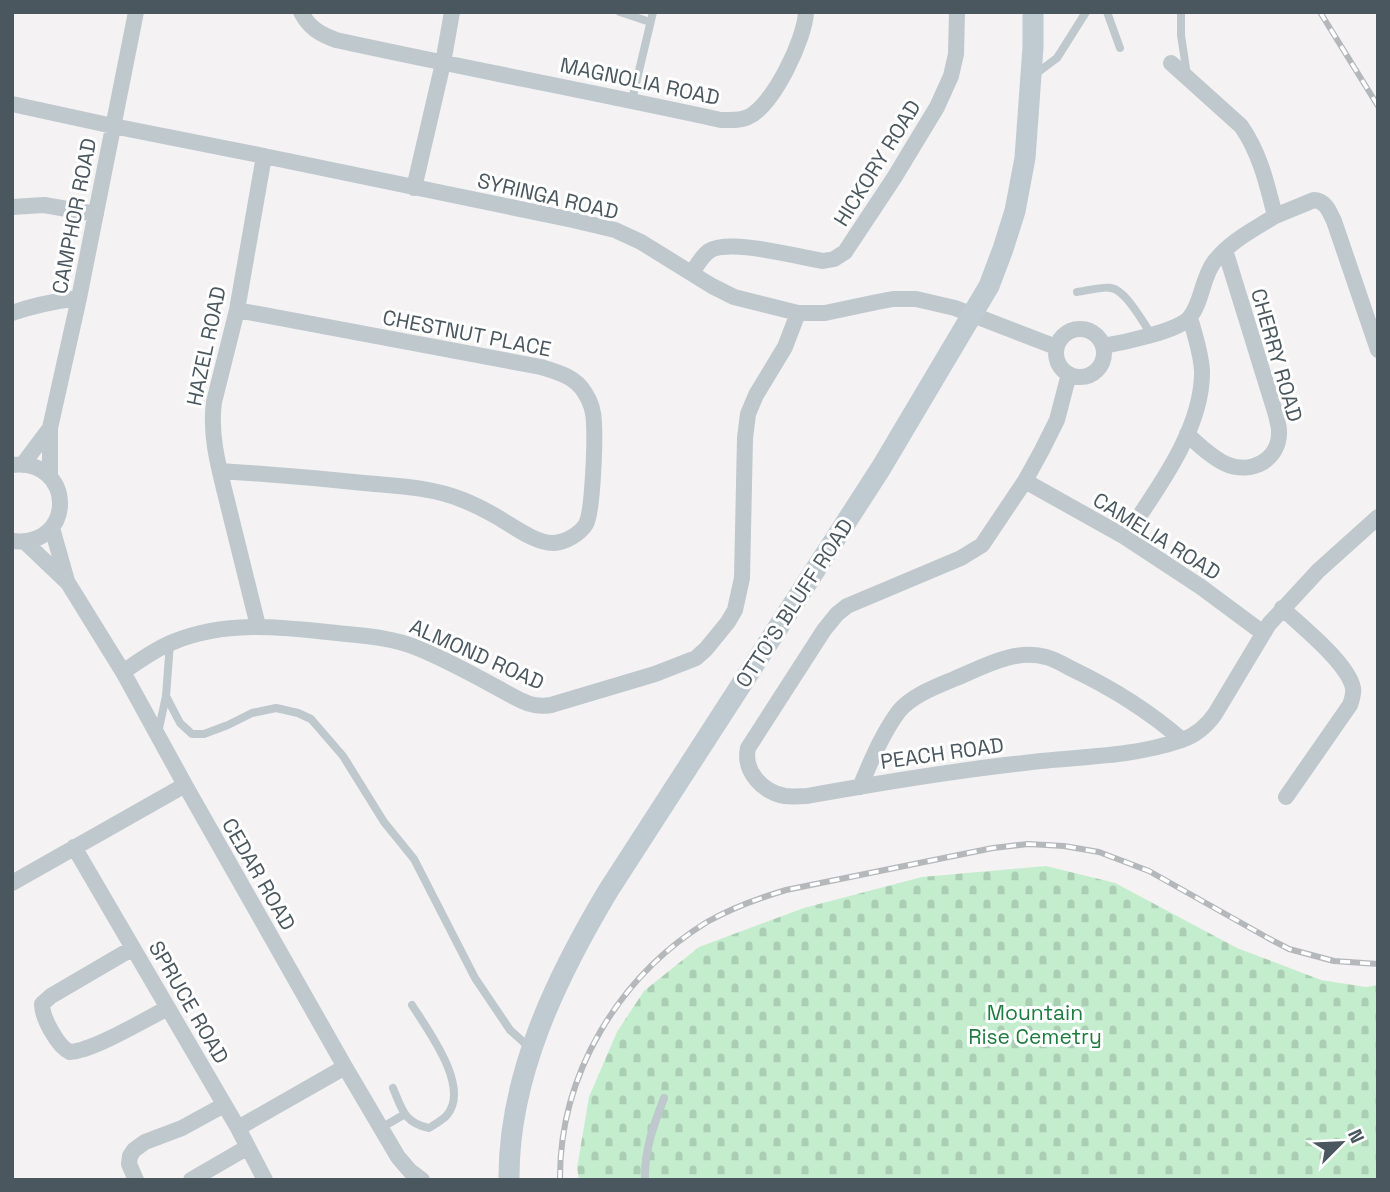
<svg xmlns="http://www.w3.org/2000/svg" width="1390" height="1192" viewBox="0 0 1390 1192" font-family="'Space Grotesk',sans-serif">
	<defs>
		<pattern id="cemetery-stones" width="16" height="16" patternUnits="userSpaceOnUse" patternTransform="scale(1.75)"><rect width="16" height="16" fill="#c4edce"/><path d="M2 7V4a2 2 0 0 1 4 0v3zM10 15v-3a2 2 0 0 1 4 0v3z" fill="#aacdb3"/></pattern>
	</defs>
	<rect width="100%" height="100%" fill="#f4f2f2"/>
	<!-- cemetery -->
	<path fill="url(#cemetery-stones)" d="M1046,866L1115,883L1237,948L1321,980L1366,987L1378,985V1180H579L577,1168L589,1097L617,1032L644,991L699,947L804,908L922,877Z"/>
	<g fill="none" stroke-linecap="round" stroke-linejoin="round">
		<!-- lane -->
		<path stroke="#bec8cd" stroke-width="8" d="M620,12L650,22
			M1107,12L1120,48
			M1181,12V35L1187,75
			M1034,75L1057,58L1086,12
			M632,100L653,12
			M1077,292C1086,291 1103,286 1111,288C1126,290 1143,323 1152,335
			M166,696L180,723L192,734H204L228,725L252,713L276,708L298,713L311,719L343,756L384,822L414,859L475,978L510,1030L530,1048
			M158,733L166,696L170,643
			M393,1088C402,1109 404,1123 429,1128C435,1124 443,1120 447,1115C471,1087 427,1029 412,1005
			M381,1128L405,1114
			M645,1180C644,1151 654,1124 664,1098"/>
		<!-- street -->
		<path stroke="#bec8cd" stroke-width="16" d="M301,12C309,28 320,34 336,40C464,68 593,92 721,120C730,120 740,121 748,117C773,106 805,39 806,12
			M12,104L113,126L264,156L573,220L615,230L641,242L712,286L734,297L798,313H825L877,302L893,299H916L955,308L1056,347
			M414,188L443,63L452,12
			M12,207L44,205L96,214
			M1275,216L1314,200C1326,201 1329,211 1334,221L1378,350
			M692,273C697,265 701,257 709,251C729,238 798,257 823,261L834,259L845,252L894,178L937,107L951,76L956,54L957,12
			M12,313C34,305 56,301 79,298
			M1056 353a24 24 0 1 1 48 0a24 24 0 1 1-48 0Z
			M1103,346C1121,343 1180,331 1190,317C1202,302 1202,278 1214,262C1230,241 1253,230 1275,216C1267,184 1260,153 1241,126L1171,63
			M1069,374L1057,420L1042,450L1025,481L982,545L961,558L847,606L837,614L824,630L748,748C743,771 762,792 785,796C792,797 800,796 807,796C879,783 951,771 1024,763C1078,756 1129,758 1182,740C1196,735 1206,727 1215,714L1269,624L1318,571L1378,517
			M1187,434C1199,445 1211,457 1226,464C1251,475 1280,460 1279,431C1279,426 1277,420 1276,415L1225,250
			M23,464L50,428
			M12,465C75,458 77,548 12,541
			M220,471C268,474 316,478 364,483C397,486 432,487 463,500C473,504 483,509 492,514C509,523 535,544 554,543C566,542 580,534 586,524C593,511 595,441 594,424C594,413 591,402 585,393C576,377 558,372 541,367L237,310
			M50,476V428L79,298L136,12
			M1025,481L1125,537L1201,587L1263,633
			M52,528L67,581
			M1125,537C1156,491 1203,429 1202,371C1201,353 1195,335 1190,318
			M26,543L68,583L123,672L185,785L345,1067L398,1157L410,1171L422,1180
			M1282,608C1301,626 1348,663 1353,688C1354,694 1352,699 1350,705L1286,797
			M258,626C248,587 239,548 229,509C221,475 209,438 214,402L237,310L264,156
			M123,672C139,661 155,649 173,642C226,620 282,627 337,633C363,636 390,637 415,647C451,661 486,682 520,700C531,705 539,707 551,705L655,674L696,658L706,649L728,622L735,610L742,578L745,438L748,414L756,395L785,347L798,313
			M860,787C871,761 882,734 899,711C913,695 935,687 954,679C981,668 1015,648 1046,657C1054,659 1063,664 1070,668C1110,687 1149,711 1182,740
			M74,847L238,1128L265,1180
			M12,883L185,785
			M133,948L51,996L42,1004C42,1018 58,1047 70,1052C93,1051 146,1019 168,1008
			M238,1128L345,1067
			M136,1180L129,1164L130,1156L134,1150L145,1142L182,1128L224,1105
			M191,1180L248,1147"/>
		<!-- secondary -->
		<path stroke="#bfcad1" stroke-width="21" d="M509,1180C508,1077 556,978 608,891L881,468L989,286L1003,249L1015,211L1025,158L1033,47V12"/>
		<!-- rail casing -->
		<g stroke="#b4b8bb" stroke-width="6">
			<path id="rail" d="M1320,12L1378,106
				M560,1180C559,1075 619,976 707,922C732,908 759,898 786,890L993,848L1028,844L1064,846L1099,852L1149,871L1268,938L1289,949L1334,961L1378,964"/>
		</g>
		<!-- rail -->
		<use href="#rail" stroke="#fff" stroke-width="3.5" stroke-dasharray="10" stroke-linecap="butt"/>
	</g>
	<g text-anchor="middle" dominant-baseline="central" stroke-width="6" stroke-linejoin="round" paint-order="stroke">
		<!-- street labels -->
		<g font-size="21" fill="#4a575e" stroke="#fff">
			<text transform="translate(640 81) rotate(12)">MAGNOLIA ROAD</text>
			<text transform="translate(877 163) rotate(-58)">HICKORY ROAD</text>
			<text transform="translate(548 196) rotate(13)">SYRINGA ROAD</text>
			<text transform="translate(74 216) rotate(-79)">CAMPHOR ROAD</text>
			<text transform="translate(467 333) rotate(11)">CHESTNUT PLACE</text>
			<text transform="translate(206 346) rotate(-78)">HAZEL ROAD</text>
			<text transform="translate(1277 355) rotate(74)">CHERRY ROAD</text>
			<text transform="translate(1157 536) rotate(32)">CAMELIA ROAD</text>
			<text transform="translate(794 603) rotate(-57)">OTTO'S BLUFF ROAD</text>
			<text transform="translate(477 654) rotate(24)">ALMOND ROAD</text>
			<text transform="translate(942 753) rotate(-8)">PEACH ROAD</text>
			<text transform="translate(259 874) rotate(60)">CEDAR ROAD</text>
			<text transform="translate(189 1002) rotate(60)">SPRUCE ROAD</text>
		</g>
		<!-- park labels -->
		<g font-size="21" fill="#1e7c40" stroke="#fff">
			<text x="1035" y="1012">Mountain<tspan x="1035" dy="24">Rise Cemetry</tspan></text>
		</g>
	</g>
	<!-- border -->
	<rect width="1390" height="1192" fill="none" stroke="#4a575e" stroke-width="28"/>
	<!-- north arrow -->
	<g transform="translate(1341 1143) rotate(66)" stroke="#ffffff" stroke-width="5" paint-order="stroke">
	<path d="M0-5L12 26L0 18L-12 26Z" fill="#4a575e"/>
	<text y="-10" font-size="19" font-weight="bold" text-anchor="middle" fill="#4a575e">N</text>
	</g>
</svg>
